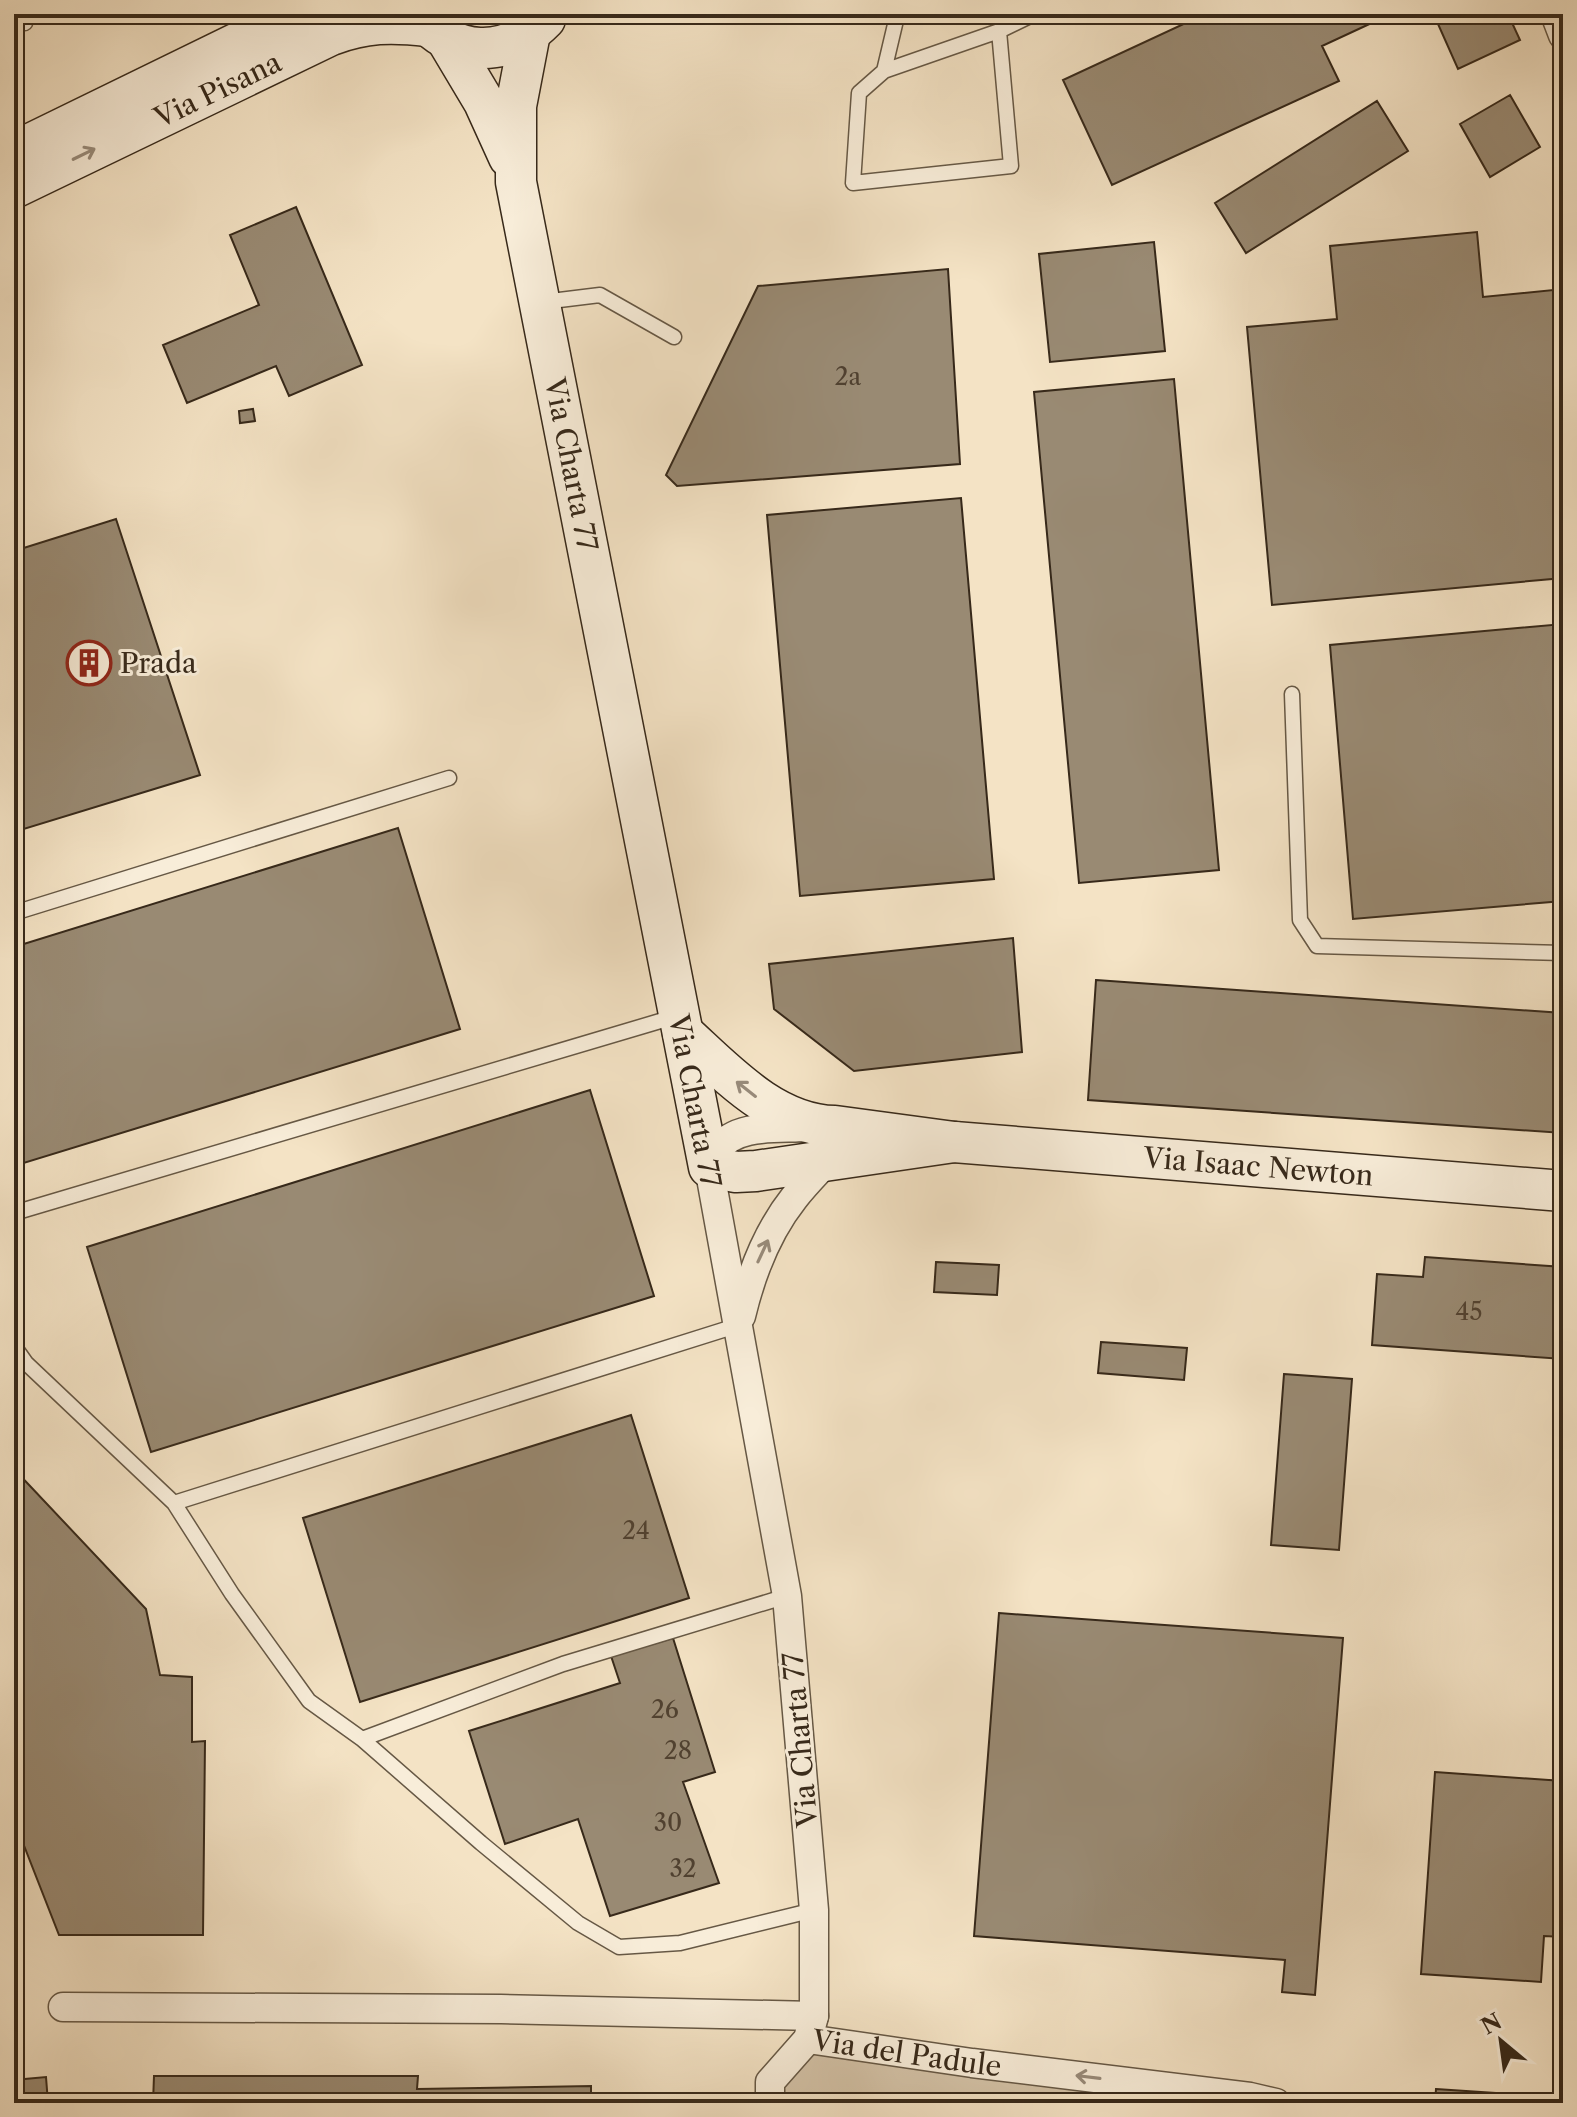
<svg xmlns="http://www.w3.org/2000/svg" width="1577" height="2117" viewBox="0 0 1577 2117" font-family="'Libre Caslon Text',serif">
	<rect width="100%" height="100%" fill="#f4e3c5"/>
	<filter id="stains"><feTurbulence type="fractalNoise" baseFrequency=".0025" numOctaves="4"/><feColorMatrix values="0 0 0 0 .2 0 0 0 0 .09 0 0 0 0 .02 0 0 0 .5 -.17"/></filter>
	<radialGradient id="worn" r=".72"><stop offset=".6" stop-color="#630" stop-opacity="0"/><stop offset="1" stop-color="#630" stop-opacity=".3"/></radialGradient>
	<!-- green -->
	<path fill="#d4c3a8" stroke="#867661" stroke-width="2" d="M808,2039L1276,2103H770Z"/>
	<!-- building -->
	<path fill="#998a73" stroke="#37291a" stroke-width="2" d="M1205,14H1391L1322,46L1339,81L1112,185L1063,80Z
		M1460,14H1508L1520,40L1458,69L1438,24Z
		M1510,95L1540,147L1490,177L1460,124Z
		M1377,101L1408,151L1246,253L1215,203Z
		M296,207L362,365L289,396L276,366L187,403L163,345L259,305L230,235Z
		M1477,232L1483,297L1563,289V578L1272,605L1247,327L1337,319L1330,246Z
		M1154,242L1165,351L1050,362L1039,254Z
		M948,269L960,464L677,486L666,475L758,286Z
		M1174,379L1219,870L1079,883L1034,392Z
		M253,409L255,421L240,423L239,411Z
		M961,498L994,879L800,896L767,515Z
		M116,519L200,775L14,832V551Z
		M1563,624V901L1353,919L1330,645Z
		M398,828L460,1029L14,1166V947Z
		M1013,938L1022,1052L854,1071L774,1009L769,964Z
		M1096,980L1563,1013V1133L1088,1100Z
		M590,1090L654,1296L151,1452L87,1247Z
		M1425,1257L1563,1267V1359L1372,1345L1377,1274L1423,1277Z
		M936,1262L999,1265L997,1295L934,1292Z
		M1101,1342L1187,1348L1184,1380L1098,1373Z
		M1284,1374L1352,1379L1339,1550L1271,1545Z
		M631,1415L689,1598L360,1702L303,1518Z
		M14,1469L146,1609L160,1675L192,1677V1742L205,1741L203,1935H59L14,1820Z
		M999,1613L1343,1638L1315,1995L1282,1992L1285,1960L974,1936Z
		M673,1638L715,1772L683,1782L719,1883L610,1916L578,1819L505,1844L469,1731L620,1683L611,1656Z
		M1435,1772L1563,1781V1937L1544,1936L1541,1982L1421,1974Z
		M154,2076H418L417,2089L591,2086V2103H153Z
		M46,2077L48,2103H14V2080Z
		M1436,2089L1542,2096V2103H1435Z"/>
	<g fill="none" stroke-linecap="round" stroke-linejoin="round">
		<!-- lane casing -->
		<g stroke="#665845" stroke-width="17">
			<path id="lane" d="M22,14L25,23
				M999,31L1011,166L853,183L859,93L884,71L999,31L1034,14
				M884,71L897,16L901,14
				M543,302L600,295L674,337
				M1292,694L1300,920L1317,946L1563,953
				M14,913L449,778
				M14,1213L677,1016
				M14,1346L26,1363L174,1503L739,1325
				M174,1503L232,1594L309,1701L362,1739L563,1664L787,1596
				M362,1739L481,1843L578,1923L619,1947L680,1943L814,1910"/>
		</g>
		<!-- street casing -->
		<g stroke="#665845" stroke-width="31">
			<g id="street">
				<path d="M1555,14L1563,35"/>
				<path d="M741,1316C751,1274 767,1232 794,1198C804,1185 816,1173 827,1161"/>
				<path d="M63,2007L501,2009L814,2016"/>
				<path id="s1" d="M808,2039L972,2063L1250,2097L1276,2103"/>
				<path d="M770,2103V2082L808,2039L814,2016V1910L787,1596L709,1167C711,1161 713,1154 717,1150C736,1123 778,1129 807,1127"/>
			</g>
		</g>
		<!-- secondary casing -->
		<g stroke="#37291a" stroke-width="43">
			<g id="secondary">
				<path d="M417,14C454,57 505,60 545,19"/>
				<path id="s2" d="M530,33L516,106V182L709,1167L736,1172L756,1171L954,1142"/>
				<path d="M447,40L484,102L509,157"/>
				<path d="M14,152L297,14"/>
				<path id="s3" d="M14,188L331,35C366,22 391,22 428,26"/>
				<path id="s4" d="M683,1033C725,1071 773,1125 835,1126L954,1142L1563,1191"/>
			</g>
		</g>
		<!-- lane -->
		<use href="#lane" stroke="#f8edd9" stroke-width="14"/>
		<!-- street -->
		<use href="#street" stroke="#f8edd9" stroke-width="28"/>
		<!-- secondary -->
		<use href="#secondary" stroke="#f8edd9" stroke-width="40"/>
	</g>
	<!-- one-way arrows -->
	<defs><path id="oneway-shaft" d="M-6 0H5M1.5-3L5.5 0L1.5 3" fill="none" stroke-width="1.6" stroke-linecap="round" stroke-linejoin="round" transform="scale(2)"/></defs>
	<g stroke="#988b7a">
		<use href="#oneway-shaft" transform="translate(84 154) rotate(-26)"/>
		<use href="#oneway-shaft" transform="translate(746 1089) rotate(-142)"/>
		<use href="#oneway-shaft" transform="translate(763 1251) rotate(-65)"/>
		<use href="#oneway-shaft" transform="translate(1088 2077) rotate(-173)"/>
	</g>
	<!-- icons -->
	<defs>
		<g id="building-ring" transform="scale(2.3)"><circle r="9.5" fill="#f8edd9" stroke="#8f2418" stroke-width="1.5"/><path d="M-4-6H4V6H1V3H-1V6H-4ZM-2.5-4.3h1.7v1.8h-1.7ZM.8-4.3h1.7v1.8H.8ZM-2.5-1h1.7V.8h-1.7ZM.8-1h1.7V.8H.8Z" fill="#8f2418"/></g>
	</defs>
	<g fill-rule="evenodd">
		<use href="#building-ring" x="89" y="663"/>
	</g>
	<g text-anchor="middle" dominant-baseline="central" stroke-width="6" stroke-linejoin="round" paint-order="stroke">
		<!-- number labels -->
		<g font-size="24" fill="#504130">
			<text x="848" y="376">2a</text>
			<text x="1469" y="1311">45</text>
			<text x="636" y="1530">24</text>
			<text x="665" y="1709">26</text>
			<text x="678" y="1750">28</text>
			<text x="668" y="1822">30</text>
			<text x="683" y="1868">32</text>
		</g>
		<!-- street labels -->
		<g font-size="28" fill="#37291a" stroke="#f8edd9">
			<text stroke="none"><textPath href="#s3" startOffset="226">Via Pisana</textPath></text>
			<text stroke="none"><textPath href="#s2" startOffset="438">Via Charta 77</textPath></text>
			<text transform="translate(695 1101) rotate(79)">Via Charta 77</text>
			<text stroke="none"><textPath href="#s4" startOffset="608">Via Isaac Newton</textPath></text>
			<text transform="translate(800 1740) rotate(-95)">Via Charta 77</text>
			<text stroke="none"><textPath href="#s1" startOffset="100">Via del Padule</textPath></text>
		</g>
		<!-- poi labels -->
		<g font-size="28" fill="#37291a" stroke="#f8edd9" text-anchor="start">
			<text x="120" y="663">Prada</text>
		</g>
	</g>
	<!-- margin -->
	<rect width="1577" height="2117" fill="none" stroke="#f4e3c5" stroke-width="48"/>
	<rect x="16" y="16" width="1545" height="2085" fill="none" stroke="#37291a" stroke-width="4"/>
	<rect x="24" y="24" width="1529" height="2069" fill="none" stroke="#37291a" stroke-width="2"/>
	<!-- north arrow -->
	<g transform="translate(1501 2041) rotate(331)" stroke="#f8edd9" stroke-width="6" paint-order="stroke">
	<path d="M0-6L14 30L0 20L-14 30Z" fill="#37291a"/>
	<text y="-12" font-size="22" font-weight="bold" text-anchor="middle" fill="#37291a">N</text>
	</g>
	<rect width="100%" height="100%" filter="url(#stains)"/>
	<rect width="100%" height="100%" fill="url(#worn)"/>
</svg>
